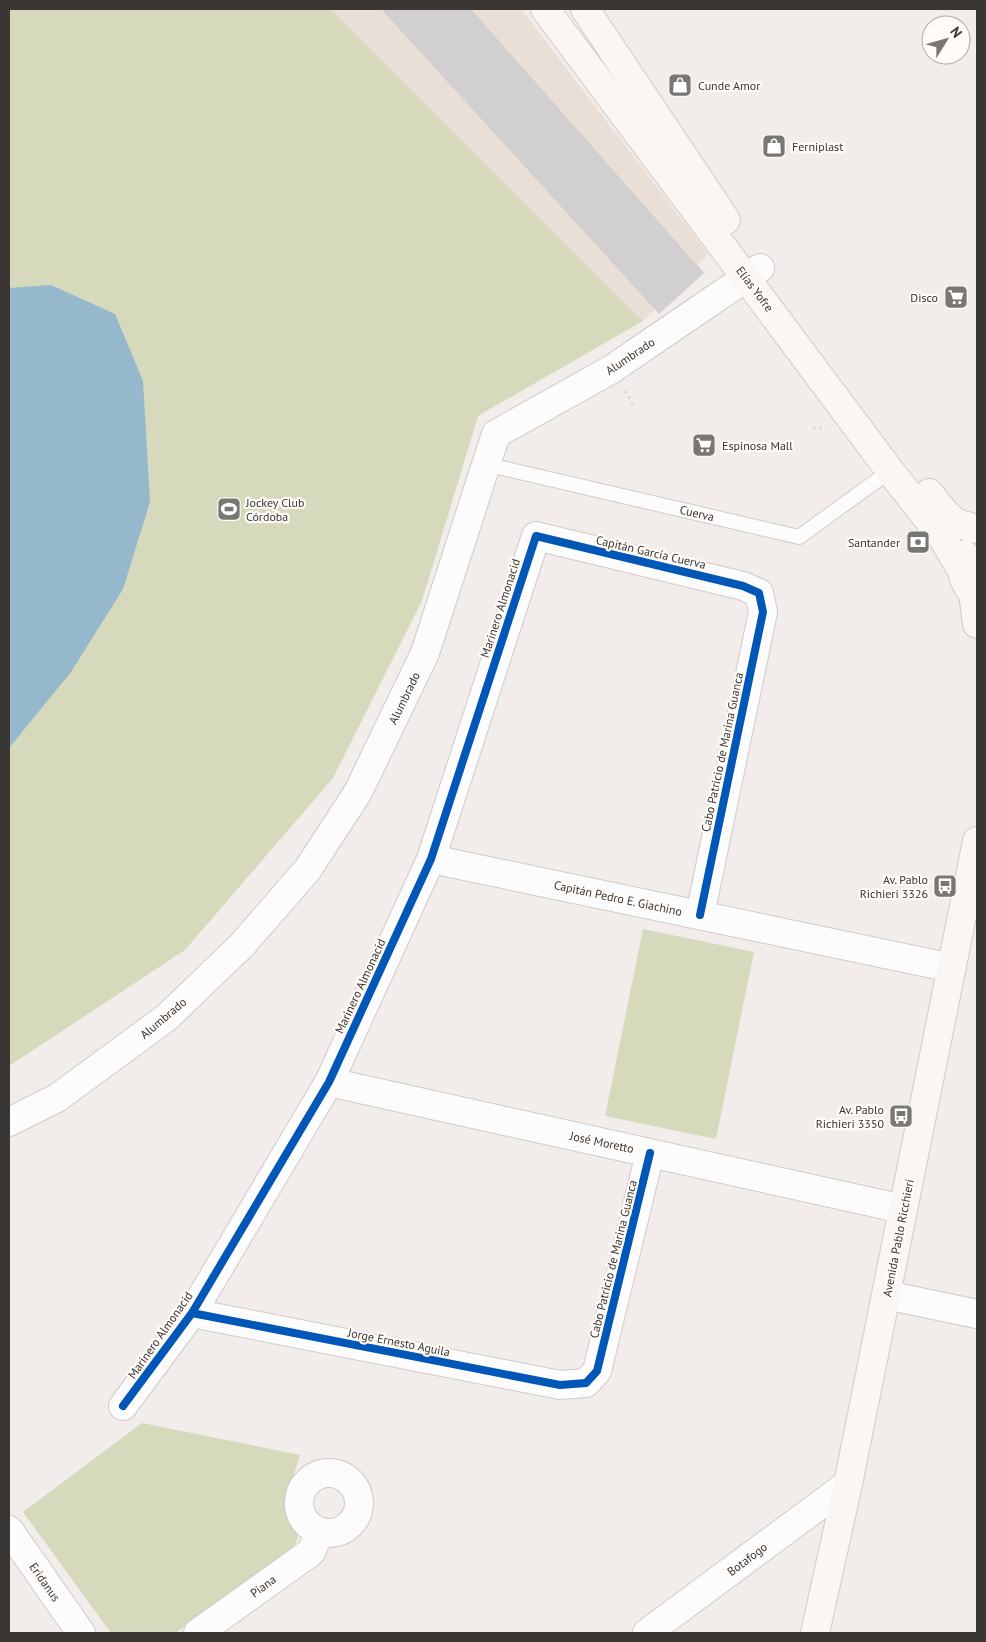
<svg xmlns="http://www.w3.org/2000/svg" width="986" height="1642" viewBox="0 0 986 1642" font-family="'PT Sans',sans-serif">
	<rect width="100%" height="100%" fill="#f2edea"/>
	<!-- built -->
	<path fill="#e9dfd7" d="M331,9H521L708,254L643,321Z"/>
	<!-- green -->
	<path fill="#d6d9bb" d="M9,9H331L643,321L478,416L422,601L333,778L185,950L9,1066Z
		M643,929L754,952L716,1139L605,1116Z
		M142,1423L300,1455L287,1496L290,1517L298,1535L294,1550L175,1633H111L23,1512Z"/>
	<!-- water -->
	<path fill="#95b8cd" d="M51,285L115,314L143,381L150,502L123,589L71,672L9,748V288Z"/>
	<!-- building -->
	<path fill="#d2cfd0" d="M381,9H471L704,273L659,314Z"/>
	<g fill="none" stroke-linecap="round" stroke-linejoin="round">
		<!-- lane casing -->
		<g stroke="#cfcbc8" stroke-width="16">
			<path id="lane" d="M485,464L799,537L890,471"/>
		</g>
		<!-- street casing -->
		<g stroke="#cfcbc8" stroke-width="30">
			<path id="street" d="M431,859L952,968
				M329,1082L903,1209
				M9,1122L57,1098L166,1018L242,945L308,869L358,792L425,653L496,434L612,369L760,268
				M886,1295L977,1314
				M192,1313L560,1385L586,1383L597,1371L650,1153
				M123,1406L192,1313L329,1082L431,859L536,536L743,586L759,593L763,612L700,915
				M299 1503a30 30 0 1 1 60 0a30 30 0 1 1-60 0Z
				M9,1530L81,1633
				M198,1633L311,1552L320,1532
				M647,1633L848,1484"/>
		</g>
		<!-- secondary casing -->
		<g stroke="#cfcbc8" stroke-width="30">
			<path id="secondary" d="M545,9L890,471L942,537L962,571
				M585,9L726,220
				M929,493L946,514L956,523L977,529
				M964,554C959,569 964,587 977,597
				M973,593L977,624
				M815,1633L848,1484L977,841"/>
		</g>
		<!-- path -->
		<path stroke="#dad9d7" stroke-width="3" stroke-dasharray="2.5 4" stroke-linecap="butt" d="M625,391L634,406
			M813,428L825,429"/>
		<!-- lane -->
		<use href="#lane" stroke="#fdfcfc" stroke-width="14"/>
		<!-- street -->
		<use href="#street" stroke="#fdfcfc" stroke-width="28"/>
		<!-- secondary -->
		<use href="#secondary" stroke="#f9f6f3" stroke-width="28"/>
		<!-- cycleway casing -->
		<g stroke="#fefbf8" stroke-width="11">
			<path id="cycleway" d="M192,1313L560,1385L586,1383L597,1371L650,1153
				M123,1406L192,1313L329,1082L431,859L536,536L743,586L759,593L763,612L700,915"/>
		</g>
		<!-- cycleway -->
		<use href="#cycleway" stroke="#0057b8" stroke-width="8"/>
	</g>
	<!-- icons -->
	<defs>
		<g id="shop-square" transform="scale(1.25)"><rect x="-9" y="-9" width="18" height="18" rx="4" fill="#7a7673" stroke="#fefbf8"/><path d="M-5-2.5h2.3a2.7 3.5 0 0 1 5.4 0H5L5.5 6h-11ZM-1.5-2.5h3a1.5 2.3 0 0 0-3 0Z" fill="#fff"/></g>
		<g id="supermarket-square" transform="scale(1.25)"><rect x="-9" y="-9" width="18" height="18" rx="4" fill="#7a7673" stroke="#fefbf8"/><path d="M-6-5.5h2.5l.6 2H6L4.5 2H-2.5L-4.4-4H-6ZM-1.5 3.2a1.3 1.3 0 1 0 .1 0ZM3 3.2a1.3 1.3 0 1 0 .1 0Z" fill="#fff"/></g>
		<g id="stadium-square" transform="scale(1.25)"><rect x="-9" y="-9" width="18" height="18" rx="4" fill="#7a7673" stroke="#fefbf8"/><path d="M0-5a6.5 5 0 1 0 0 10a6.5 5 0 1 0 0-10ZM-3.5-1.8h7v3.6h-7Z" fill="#fff"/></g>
		<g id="bank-square" transform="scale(1.25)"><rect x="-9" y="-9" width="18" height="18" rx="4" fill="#7a7673" stroke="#fefbf8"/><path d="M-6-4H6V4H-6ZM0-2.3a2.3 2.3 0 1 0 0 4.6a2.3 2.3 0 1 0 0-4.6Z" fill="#fff"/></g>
		<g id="bus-square" transform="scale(1.25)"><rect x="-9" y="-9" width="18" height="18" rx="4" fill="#7a7673" stroke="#fefbf8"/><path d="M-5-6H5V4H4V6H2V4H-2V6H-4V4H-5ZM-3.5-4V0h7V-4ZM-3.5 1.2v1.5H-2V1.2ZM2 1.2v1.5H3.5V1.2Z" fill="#fff"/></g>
	</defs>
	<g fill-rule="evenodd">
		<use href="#shop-square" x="680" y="85"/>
		<use href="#shop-square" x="774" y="146"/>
		<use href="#supermarket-square" x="956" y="297"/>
		<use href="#supermarket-square" x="704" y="445"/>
		<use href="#stadium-square" x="229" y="509"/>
		<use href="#bank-square" x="918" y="542"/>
		<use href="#bus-square" x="945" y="886"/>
		<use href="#bus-square" x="901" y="1116"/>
	</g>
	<g text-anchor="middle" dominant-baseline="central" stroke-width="4.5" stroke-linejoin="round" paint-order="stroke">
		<!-- poi labels -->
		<g font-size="12" fill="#393633" stroke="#fefbf8" text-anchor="start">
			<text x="698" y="85">Cunde Amor</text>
			<text x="792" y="146">Ferniplast</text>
			<text x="938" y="297" text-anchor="end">Disco</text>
			<text x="722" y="445">Espinosa Mall</text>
			<text x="246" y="502">Jockey Club<tspan x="246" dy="14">Córdoba</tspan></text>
			<text x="900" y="542" text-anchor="end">Santander</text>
			<text x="928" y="879" text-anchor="end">Av. Pablo<tspan x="928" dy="14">Richieri 3326</tspan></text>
			<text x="884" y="1109" text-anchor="end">Av. Pablo<tspan x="884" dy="14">Richieri 3350</tspan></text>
		</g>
		<!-- street labels -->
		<g font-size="12" fill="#393633" stroke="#fefbf8">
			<text transform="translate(755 289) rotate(53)">Elías Yofre</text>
			<text transform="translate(630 356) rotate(-34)">Alumbrado</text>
			<text transform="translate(697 513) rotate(13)">Cuerva</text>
			<text transform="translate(651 552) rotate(13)">Capitán García Cuerva</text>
			<text transform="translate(500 608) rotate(-72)">Marinero Almonacid</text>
			<text transform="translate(404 698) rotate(-64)">Alumbrado</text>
			<text transform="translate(722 752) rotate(-78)">Cabo Patricio de Marina Guanca</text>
			<text transform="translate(618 898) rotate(12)">Capitán Pedro E. Giachino</text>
			<text transform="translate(360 986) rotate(-65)">Marinero Almonacid</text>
			<text transform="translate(163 1018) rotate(-40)">Alumbrado</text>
			<text transform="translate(602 1142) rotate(12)">José Moretto</text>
			<text transform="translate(898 1238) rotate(-79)">Avenida Pablo Ricchieri</text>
			<text transform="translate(613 1259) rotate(-76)">Cabo Patricio de Marina Guanca</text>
			<text transform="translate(160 1335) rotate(-55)">Marinero Almonacid</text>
			<text transform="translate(399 1342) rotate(11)">Jorge Ernesto Aguila</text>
			<text transform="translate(747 1559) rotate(-37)">Botafogo</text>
			<text transform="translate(45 1582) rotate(55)">Eridanus</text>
			<text transform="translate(263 1586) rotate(-36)">Piana</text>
		</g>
	</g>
	<!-- border -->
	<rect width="986" height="1642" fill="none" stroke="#393633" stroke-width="20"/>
	<!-- north arrow -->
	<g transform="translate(946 40) rotate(53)"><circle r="24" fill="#fefbf8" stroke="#afaca9"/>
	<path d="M0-4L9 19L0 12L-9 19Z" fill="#7a7673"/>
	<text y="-8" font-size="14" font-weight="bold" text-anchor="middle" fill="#393633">N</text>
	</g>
</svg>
